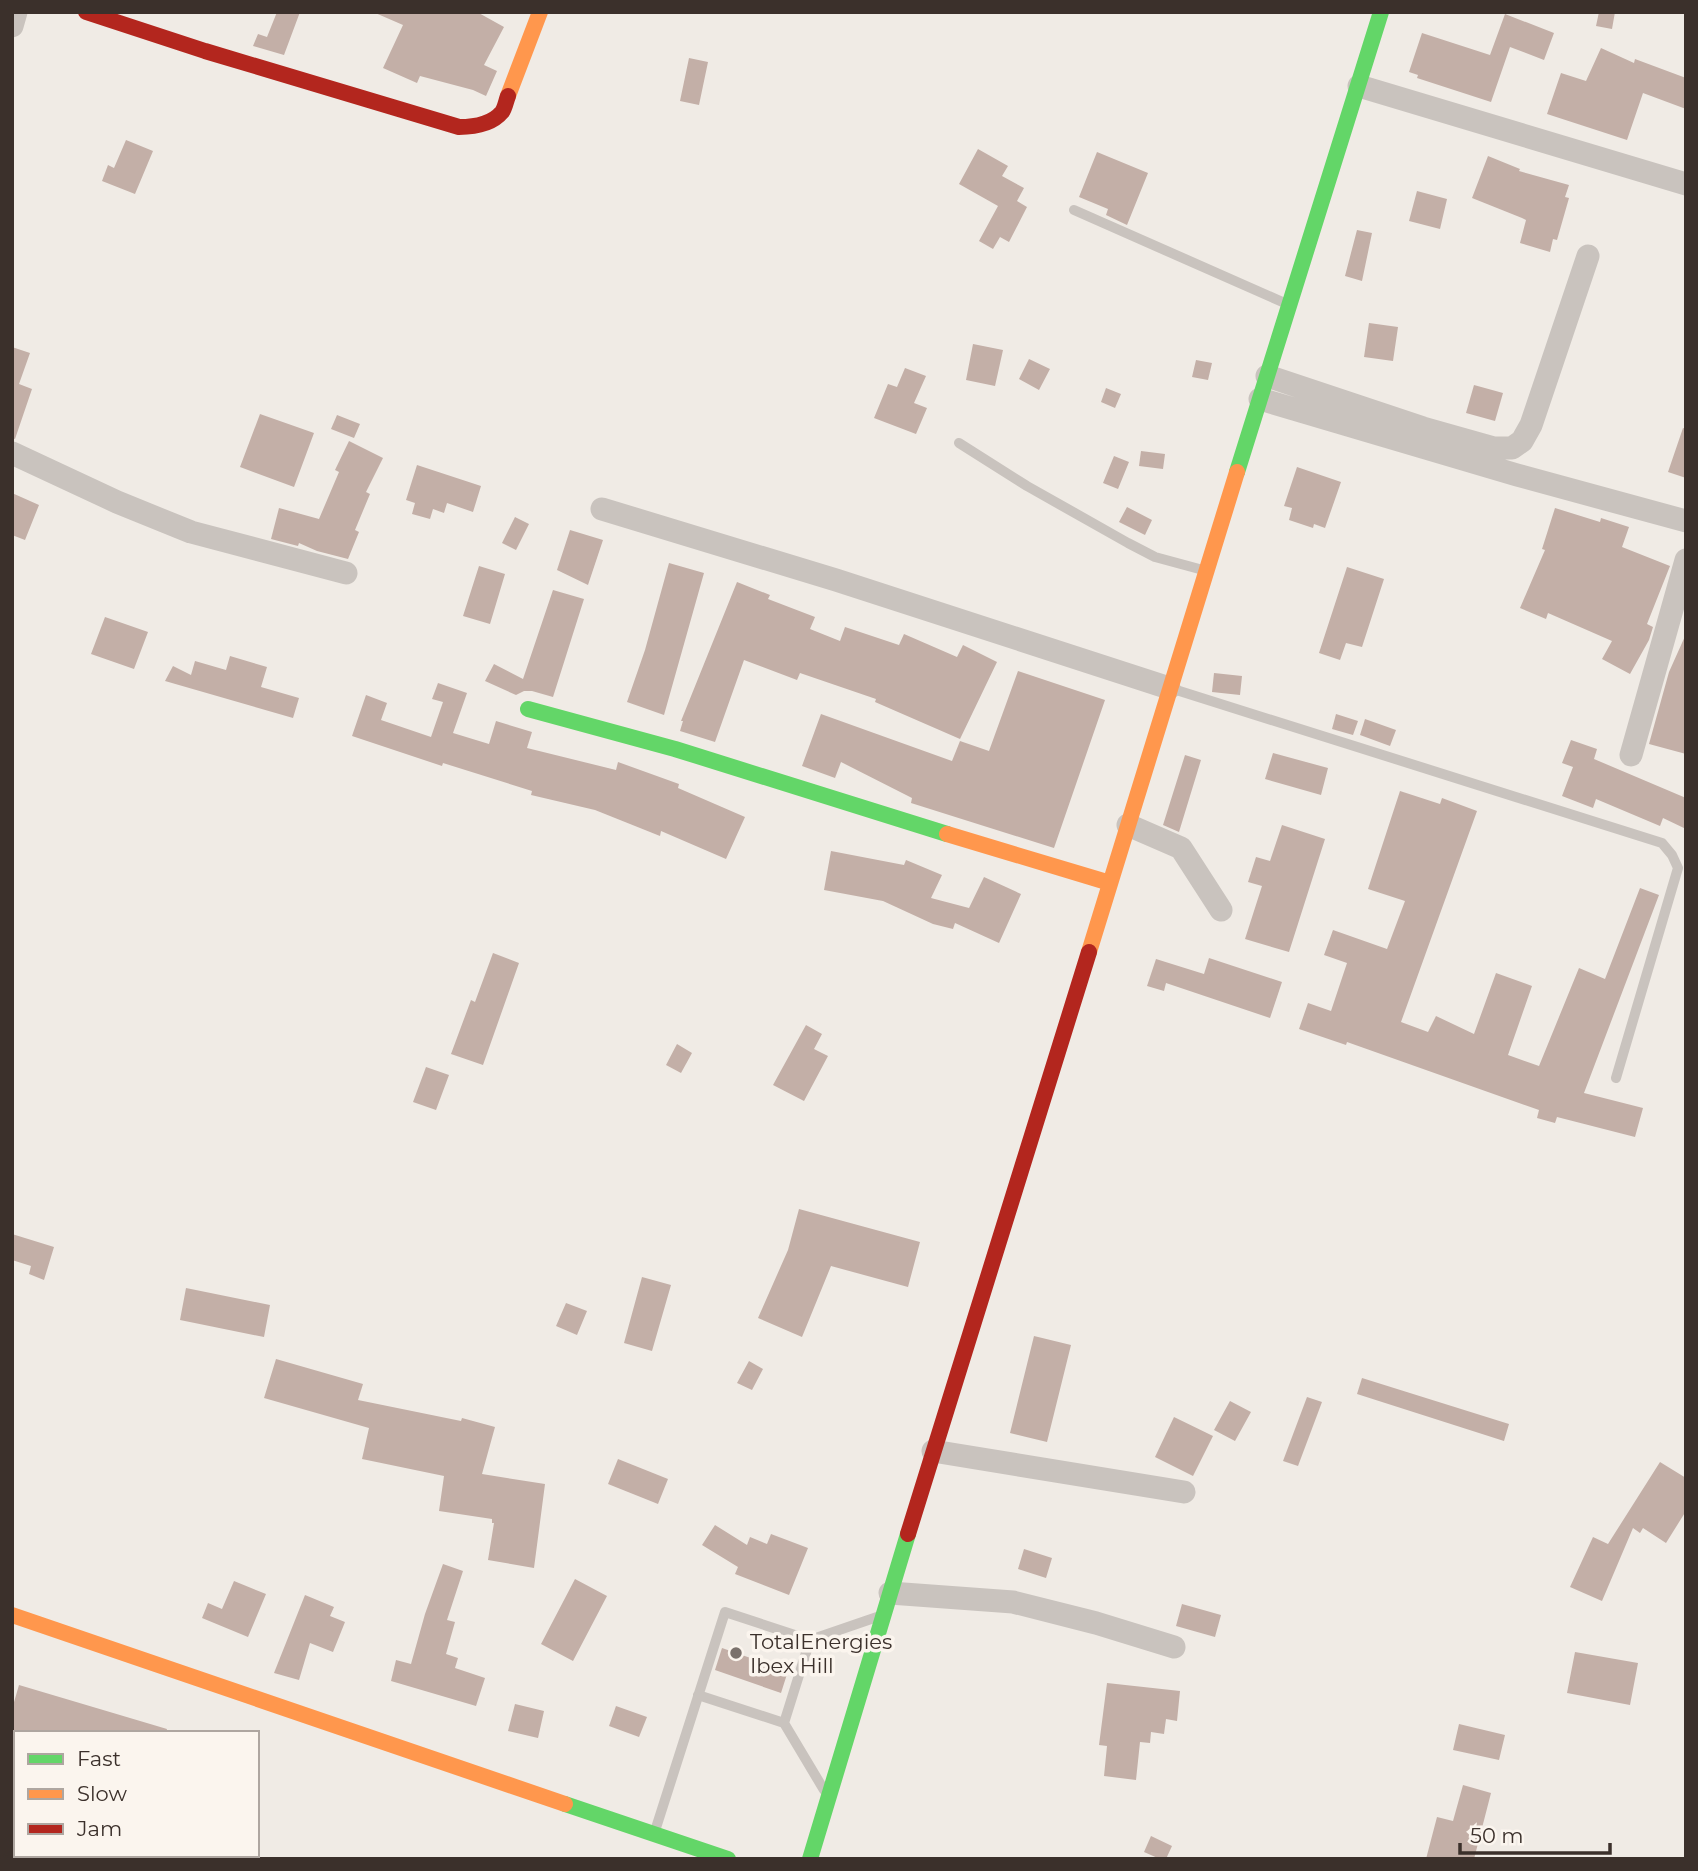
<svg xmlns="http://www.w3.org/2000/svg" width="1698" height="1871" viewBox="0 0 1698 1871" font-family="Montserrat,sans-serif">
	<rect width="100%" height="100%" fill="#f0ebe5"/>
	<!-- building -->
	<path fill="#c3afa7" d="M277,12H300L284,55L253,46L258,34L267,37Z
		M477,12L504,27L484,65L497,71L486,96L473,90L420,76L417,83L383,68L403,25L373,12Z
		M1599,12H1615L1612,29L1596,26Z
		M1505,14L1554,33L1544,60L1510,47L1491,102L1417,78L1418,75L1409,72L1422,33L1490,55Z
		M1601,48L1634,63L1635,59L1686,78V109L1643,93L1627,140L1547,114L1561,73L1586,81Z
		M689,58L708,62L699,105L680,101Z
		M126,140L153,151L135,194L102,181L108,165L114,168Z
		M978,149L1008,166L1002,176L1024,188L1017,201L1027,207L1009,242L1000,237L993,249L979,241L998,206L959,184Z
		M1097,152L1148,173L1127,225L1106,215L1108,209L1079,197Z
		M1488,156L1520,169L1519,171L1569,185L1565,197L1569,198L1557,240L1553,239L1550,252L1520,243L1526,220L1522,218L1472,198Z
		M1417,191L1447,199L1440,229L1409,221Z
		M1357,230L1372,233L1362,281L1345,276Z
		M1369,323L1398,327L1393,361L1364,357Z
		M973,344L1003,350L995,386L966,380Z
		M12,347L30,353L19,384L32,389L15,439L12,438Z
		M1029,359L1050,369L1039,390L1019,379Z
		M1196,360L1212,363L1208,380L1192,377Z
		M905,368L926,376L914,403L927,408L916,434L874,418L888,384L897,387Z
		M1474,385L1503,393L1495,421L1466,413Z
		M1106,388L1121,394L1115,408L1101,402Z
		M260,414L314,433L294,487L240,467Z
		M337,415L360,424L354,438L331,429Z
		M1683,428L1686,429V478L1668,472Z
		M349,441L383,458L366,492L370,494L355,530L359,532L348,559L317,551L299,543L298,546L271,539L279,508L319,519L339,472L335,470Z
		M1141,451L1165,454L1163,469L1139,466Z
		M1114,456L1129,462L1118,489L1103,483Z
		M417,465L481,486L473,512L447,503L444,513L433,509L430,519L412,514L415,503L406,500Z
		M1297,467L1341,482L1325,528L1314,524L1313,528L1289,520L1292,508L1284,506Z
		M12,493L39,505L25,540L12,535Z
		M1127,507L1152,520L1145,535L1119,522Z
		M1555,508L1600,522L1601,518L1629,527L1622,547L1670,566L1647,624L1653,627L1649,640L1630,674L1602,659L1612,641L1548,613L1546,619L1520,608L1545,550L1542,549Z
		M515,517L529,524L516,550L502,543Z
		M570,530L603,540L588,585L557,570Z
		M669,563L704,573L664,715L627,702L645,650Z
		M479,566L505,574L490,624L463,616Z
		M1347,567L1384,579L1362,647L1346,643L1340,660L1319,653Z
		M737,582L770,595L768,599L815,617L810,629L840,641L845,627L899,645L904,634L957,657L963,645L997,662L960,739L875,702L876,699L800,673L797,680L744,660L715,742L680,731L683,721H681Z
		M553,590L584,599L553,697L532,691H524L516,695L485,681L494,664L523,679Z
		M105,617L148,632L134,669L91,654Z
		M1686,634V754L1649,744L1669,672Z
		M230,656L267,667L261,687L299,698L293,718L165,681L173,666L191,675L195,661L226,670Z
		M1018,671L1105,700L1054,848L911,803L912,798L841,762L835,778L802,766L821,714L952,761L960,741L989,751Z
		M1214,673L1242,676L1240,695L1212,692Z
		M438,683L467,693L453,733L489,744L496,721L532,732L527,748L616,770L618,762L679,784L678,788L745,817L726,859L661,831L660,836L595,810L531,795L532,791L443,763L442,766L352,736L366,695L387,703L381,720L431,737L443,702L432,699Z
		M1336,714L1358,721L1353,735L1332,729Z
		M1365,719L1396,730L1390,746L1360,735Z
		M1571,740L1597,749L1594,759L1686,798V829L1663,818L1660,826L1596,799L1593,808L1562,796L1573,767L1562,763Z
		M1273,753L1328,768L1321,795L1265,779Z
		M1185,755L1201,760L1179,832L1163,825Z
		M1400,791L1440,804L1442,798L1477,811L1401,1022L1428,1032L1436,1016L1474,1034L1496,973L1532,986L1508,1055L1539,1066L1579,968L1605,979L1640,888L1659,895L1584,1093L1643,1108L1635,1137L1557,1117L1555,1123L1537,1118L1539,1110L1347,1042L1346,1045L1299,1029L1308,1003L1331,1011L1347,963L1324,955L1333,930L1387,949L1405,901L1368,889Z
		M1282,825L1325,839L1289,952L1245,939L1262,886L1248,882L1256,857L1270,861Z
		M831,851L904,865L906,860L942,875L931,898L969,908L984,877L1021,894L999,943L955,923L953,929L933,924L883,901L824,890Z
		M493,953L519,963L483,1065L451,1054L471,1000L475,1002Z
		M1209,958L1282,982L1270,1018L1166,983L1164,991L1147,986L1156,959L1204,974Z
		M806,1025L822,1034L814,1049L828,1056L804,1101L773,1085Z
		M677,1044L692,1053L681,1073L666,1065Z
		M426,1067L449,1075L436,1110L413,1102Z
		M799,1209L920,1242L908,1287L831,1266L802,1337L758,1318L788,1250Z
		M12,1234L54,1247L44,1280L29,1274L31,1266L12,1260Z
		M642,1277L671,1285L652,1351L624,1343Z
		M186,1288L270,1305L264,1337L180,1320Z
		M566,1303L587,1311L577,1335L556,1326Z
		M1034,1336L1071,1345L1047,1442L1010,1433Z
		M276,1359L363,1384L358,1400L461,1421L462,1418L495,1427L482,1474L545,1484L534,1568L488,1560L494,1523H492V1519L439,1511L444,1476L362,1459L369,1428L264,1398Z
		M749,1361L763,1369L752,1390L737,1383Z
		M1362,1378L1509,1424L1504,1441L1357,1394Z
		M1307,1397L1322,1402L1298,1466L1283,1461Z
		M1230,1401L1251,1412L1235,1441L1214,1430Z
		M1174,1417L1213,1436L1193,1476L1155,1457Z
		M618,1459L668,1479L658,1504L608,1484Z
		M1660,1462L1686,1478V1511L1666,1543L1643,1528L1640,1533L1633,1528L1602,1601L1570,1587L1593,1537L1608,1544Z
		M715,1525L747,1545L750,1537L767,1544L771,1534L808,1548L789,1595L735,1574L738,1567L702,1545Z
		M1024,1549L1052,1558L1046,1578L1018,1569Z
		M443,1564L463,1571L447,1620L455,1622L446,1654L458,1658L455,1668L485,1678L476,1706L391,1681L396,1660L411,1664L425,1614Z
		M575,1579L607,1596L573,1661L541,1644Z
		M234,1581L266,1594L248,1637L202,1618L208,1603L222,1609Z
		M305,1595L334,1607L330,1616L345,1622L333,1652L310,1643L299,1680L274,1673Z
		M1182,1604L1221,1615L1215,1637L1176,1626Z
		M722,1648L788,1671L781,1693L715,1670Z
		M1575,1652L1638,1663L1630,1705L1567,1693Z
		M1107,1683L1180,1691L1177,1721L1166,1719L1164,1734L1151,1732L1150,1743L1140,1742L1136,1780L1104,1776L1107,1746L1099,1745Z
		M19,1685L167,1729L166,1733H12V1709Z
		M515,1704L544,1711L538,1738L508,1731Z
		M616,1706L647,1717L639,1737L609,1726Z
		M1459,1724L1505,1735L1499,1760L1453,1750Z
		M1463,1785L1491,1793L1474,1859H1426L1437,1817L1453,1821Z
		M1151,1836L1172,1846L1166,1859H1160L1144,1852Z"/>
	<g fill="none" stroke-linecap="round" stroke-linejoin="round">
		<!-- lane -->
		<path stroke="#c9c3be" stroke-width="10" d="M1074,210L1287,304
			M959,443L1027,486L1128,543L1155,557L1203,570
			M1170,688L1662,843L1672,855L1678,868L1616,1078
			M810,1640L877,1617
			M784,1723L824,1790
			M655,1831L725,1612L810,1640L784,1723L698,1695"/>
		<!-- street -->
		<path stroke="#c9c3be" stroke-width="23" d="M12,26L16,12
			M1359,86L1686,184
			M1267,376L1423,428L1494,448H1512L1522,441L1531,425L1588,256
			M1260,399L1517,475L1686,521
			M12,453L117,502L191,532L346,573
			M602,509L836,580L1169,688
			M1631,755L1686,560
			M1128,825L1181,848L1221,910
			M933,1451L1184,1492
			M890,1593L1013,1602L1096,1623L1174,1647"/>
		<!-- fast -->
		<path stroke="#63d668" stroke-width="16" d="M1237,472L1381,12
			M528,709L675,749L947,834
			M565,1804L728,1859
			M810,1859L908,1534"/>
		<!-- slow -->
		<path stroke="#ff974d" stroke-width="16" d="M508,96L540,12
			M947,834L1110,883
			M1089,952L1237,472
			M12,1615L565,1804"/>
		<!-- jam -->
		<path stroke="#b3261e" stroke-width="16" d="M86,12L205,51L459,127C473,127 492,124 502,112C505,108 506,101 508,96
			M908,1534L1089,952"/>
	</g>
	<!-- markers -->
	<circle fill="#7a716c" stroke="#fbf5ee" stroke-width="2.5" cx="736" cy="1653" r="7"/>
	<g text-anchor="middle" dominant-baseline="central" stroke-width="7" stroke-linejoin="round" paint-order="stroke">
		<!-- poi labels -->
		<g font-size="21" fill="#3b302b" stroke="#fbf5ee" text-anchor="start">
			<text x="750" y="1641">TotalEnergies<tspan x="750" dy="24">Ibex Hill</tspan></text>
		</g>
	</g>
	<!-- border -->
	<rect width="1698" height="1871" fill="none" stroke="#3b302b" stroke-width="28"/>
	<!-- legend -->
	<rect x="14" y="1731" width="245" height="126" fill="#fbf5ee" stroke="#aea6a0" stroke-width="2"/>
	<rect x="28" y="1754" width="35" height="10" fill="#63d668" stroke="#aea6a0" stroke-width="2"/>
	<text x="77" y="1766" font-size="21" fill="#3b302b">Fast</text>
	<rect x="28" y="1789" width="35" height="10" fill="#ff974d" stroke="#aea6a0" stroke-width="2"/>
	<text x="77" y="1801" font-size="21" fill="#3b302b">Slow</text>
	<rect x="28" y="1824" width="35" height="10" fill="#b3261e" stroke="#aea6a0" stroke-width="2"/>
	<text x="77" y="1836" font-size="21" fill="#3b302b">Jam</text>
	<!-- scale -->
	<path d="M1460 1843v10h150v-10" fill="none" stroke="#3b302b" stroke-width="3.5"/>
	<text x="1470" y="1843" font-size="21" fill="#3b302b" stroke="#fbf5ee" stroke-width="5" paint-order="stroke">50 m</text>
</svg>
